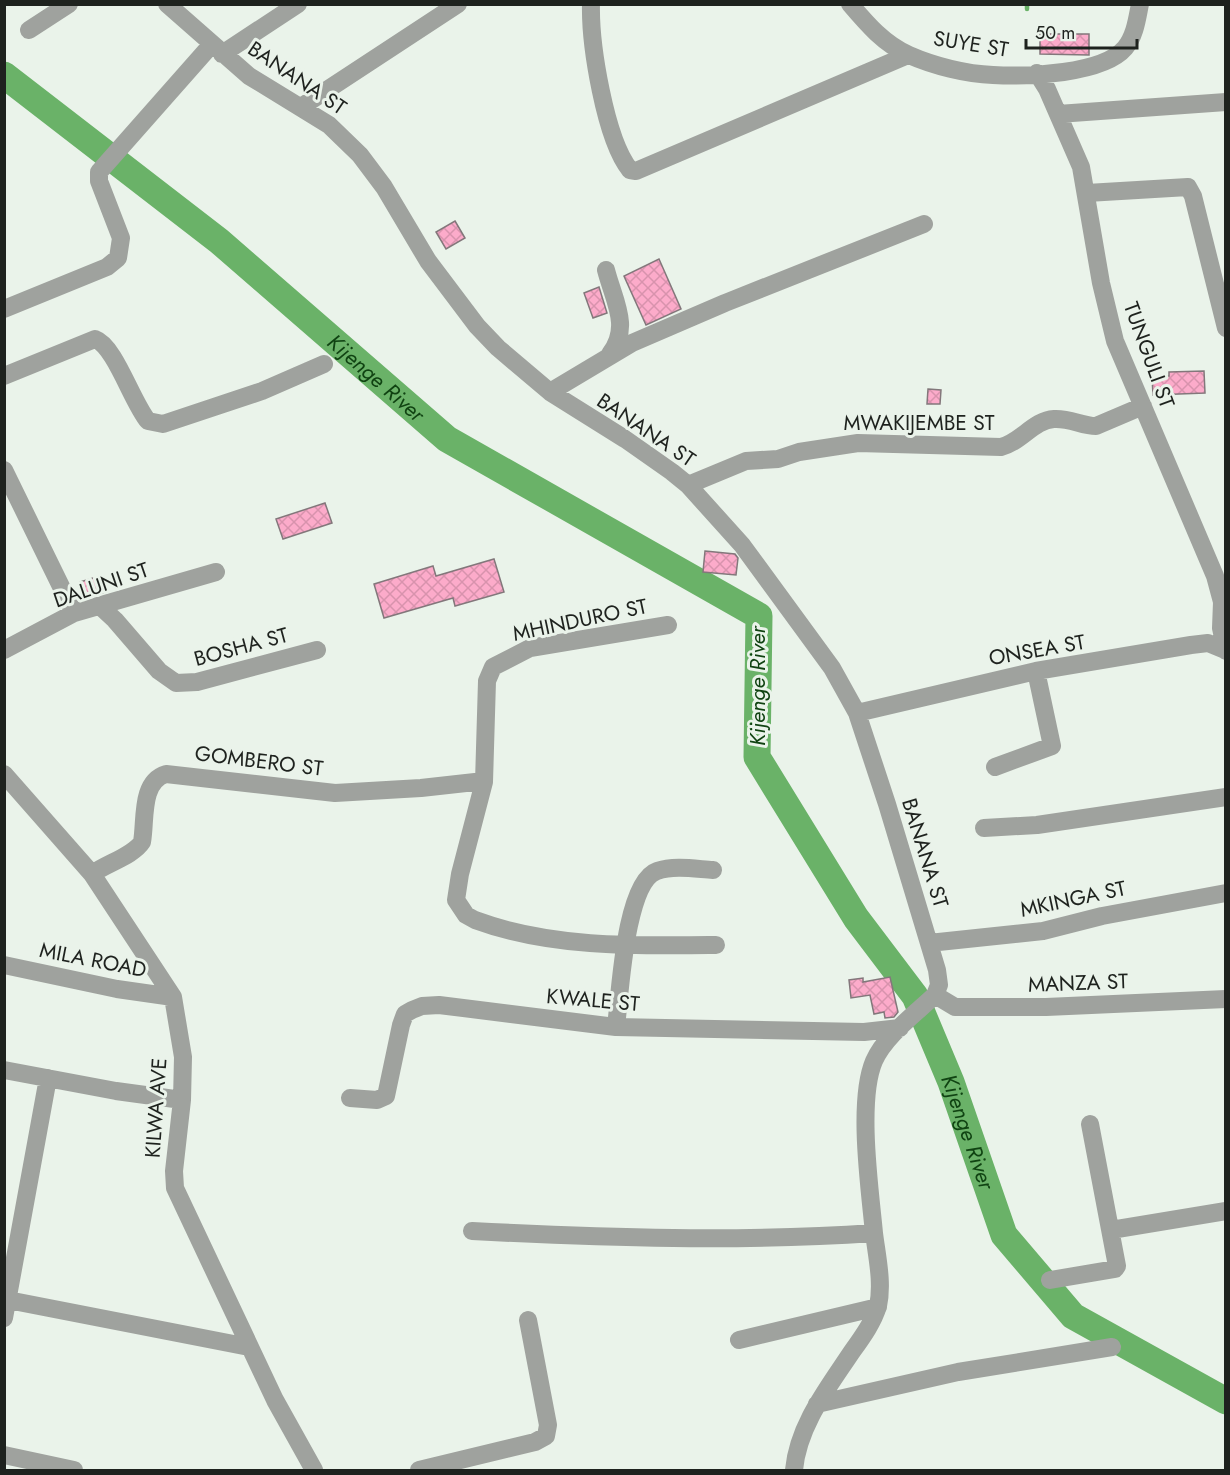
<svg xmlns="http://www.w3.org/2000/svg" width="1230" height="1475" viewBox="0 0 1230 1475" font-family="Jost,sans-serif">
	<defs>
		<pattern id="building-cross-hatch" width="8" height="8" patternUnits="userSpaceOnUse" patternTransform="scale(1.5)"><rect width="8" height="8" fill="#fcabca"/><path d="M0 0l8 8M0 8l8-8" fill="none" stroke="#d893ad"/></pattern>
	</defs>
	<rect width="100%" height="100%" fill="#eaf3ea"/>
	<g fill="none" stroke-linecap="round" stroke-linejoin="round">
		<!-- stream -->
		<path stroke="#6ab268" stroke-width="4.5" d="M1027,9V4"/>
		<!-- river -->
		<path stroke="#6ab268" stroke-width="27" id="s1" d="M4,75L219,241L447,439L759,616L757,757L856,918L915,996L951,1082L1004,1235L1073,1316L1226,1401"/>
	</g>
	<!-- building -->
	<path fill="url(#building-cross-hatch)" stroke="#83777b" stroke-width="1.5" d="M1040,34H1089V55L1040,54Z
		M455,221L465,238L446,249L436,232Z
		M659,259L681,309L646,325L624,276Z
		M599,287L607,313L593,318L584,293Z
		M1204,371L1205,393L1153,395L1152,377L1169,376V372Z
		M928,389L941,390L940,404H927Z
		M325,503L332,523L283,539L276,519Z
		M705,551L735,554L738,558L736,575L703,572Z
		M494,559L504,592L455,606L453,598L384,618L374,584L433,566L436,576Z
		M100,576L105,592L86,598L80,582Z
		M890,977L898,1012L894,1017L885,1018L884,1012L874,1014L870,995L851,998L849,980L863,978V982Z"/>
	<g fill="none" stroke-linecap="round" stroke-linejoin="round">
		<!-- minor -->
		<path stroke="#9fa29e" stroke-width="18" d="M167,4L249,76L329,125L360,155L384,187L428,261L477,326L498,348L550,392L625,439L672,472L688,485L742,545L832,668L857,713L887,804L937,970L939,985L935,995C915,1014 885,1036 874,1061C857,1101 870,1190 874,1233C877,1257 883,1283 878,1306C873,1323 861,1339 851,1353C827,1389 798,1426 794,1470
			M591,4C590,44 605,139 630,170L636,171L908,55
			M850,4C867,24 884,44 909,55C934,66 966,74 993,75C1027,77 1103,74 1125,48C1135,36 1137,19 1140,4
			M29,30L69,4
			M222,54L298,4
			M1037,73L1047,89L1081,167L1101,283L1115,341L1215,576L1222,602L1221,628L1226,651
			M301,107L458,4
			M1058,114L1226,102
			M1087,193L1188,187L1193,196L1226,328
			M606,270C614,301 631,327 610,354
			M4,309L107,267L118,258L121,238L99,181V172L212,44
			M4,376L95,339C115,346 132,402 148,421L163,424L262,391L324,364
			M550,392L632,343L725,303L924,224
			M4,470L74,613
			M688,485L746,461L778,459L799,452L858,443L1001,447C1021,442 1034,420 1054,419C1070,418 1082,426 1096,426L1143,406
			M101,607L115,620L159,671L176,683L197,682L317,650
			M668,625L530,648L493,667L487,681L484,782L460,874L456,900L466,915L475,920C551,948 636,946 716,945
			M4,650L74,613L216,572
			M857,713L1036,671L1191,645L1208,643L1225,650
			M995,767L1052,746L1036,671
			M4,774L92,874L173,997L183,1057L182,1100L174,1171L175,1188L275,1400L314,1470
			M984,828L1037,825L1226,797
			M92,874C107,863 133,856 142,842C146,820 140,782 166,774L335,793L421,788L484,781
			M929,943L1043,931L1102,916L1226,893
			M4,965L117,989L173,997
			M935,995L955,1007H1046L1226,999
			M616,1027C620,995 625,882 657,871C674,865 696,869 713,870
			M4,1070L116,1091L182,1100
			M350,1098L377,1100L386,1096L401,1025L405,1014L412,1010L422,1006L439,1005L616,1027L864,1032L900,1028
			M1111,1230L1226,1211
			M472,1231C607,1238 740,1242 874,1233
			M1050,1280L1115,1269L1117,1266L1090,1124
			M8,1300L249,1347
			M4,1318L48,1078
			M739,1340L878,1307
			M817,1404L958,1372L1112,1347
			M4,1455L74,1470
			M419,1470L535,1442L546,1436L548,1425L528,1320"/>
	</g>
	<g text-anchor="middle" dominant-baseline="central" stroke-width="6" stroke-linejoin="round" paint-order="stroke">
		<!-- street labels -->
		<g font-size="21" fill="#1e221e" stroke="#eaf3ea">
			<text transform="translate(971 44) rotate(9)">SUYE ST</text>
			<text transform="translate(297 78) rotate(34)">BANANA ST</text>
			<text transform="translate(1149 355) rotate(70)">TUNGULI ST</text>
			<text x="919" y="423">MWAKIJEMBE ST</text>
			<text transform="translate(646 430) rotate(34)">BANANA ST</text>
			<text transform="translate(101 585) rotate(-19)">DALUNI ST</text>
			<text transform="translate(580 620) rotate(-12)">MHINDURO ST</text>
			<text transform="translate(241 647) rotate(-15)">BOSHA ST</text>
			<text transform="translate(1037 650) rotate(-10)">ONSEA ST</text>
			<text transform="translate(259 761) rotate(7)">GOMBERO ST</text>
			<text transform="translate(925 853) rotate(73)">BANANA ST</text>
			<text transform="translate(1073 899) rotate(-12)">MKINGA ST</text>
			<text transform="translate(93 960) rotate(11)">MILA ROAD</text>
			<text transform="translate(1078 983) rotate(-2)">MANZA ST</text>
			<text transform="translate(593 1000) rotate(5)">KWALE ST</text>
			<text transform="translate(156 1108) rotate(-86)">KILWA AVE</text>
		</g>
		<!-- water labels -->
		<g font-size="22" font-style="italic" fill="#104312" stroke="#eaf3ea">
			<text stroke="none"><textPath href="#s1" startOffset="480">Kijenge River</textPath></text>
			<text transform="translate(757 686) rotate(-90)">Kijenge River</text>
			<text stroke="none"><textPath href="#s1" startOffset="1506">Kijenge River</textPath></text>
		</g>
	</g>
	<!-- border -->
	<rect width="1230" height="1475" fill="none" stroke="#1e221e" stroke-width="12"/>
	<!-- scale -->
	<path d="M1026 39v9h111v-9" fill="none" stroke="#1e221e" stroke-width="3"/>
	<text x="1035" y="39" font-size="18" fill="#1e221e" stroke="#eaf3ea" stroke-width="4.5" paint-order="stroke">50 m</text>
</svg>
